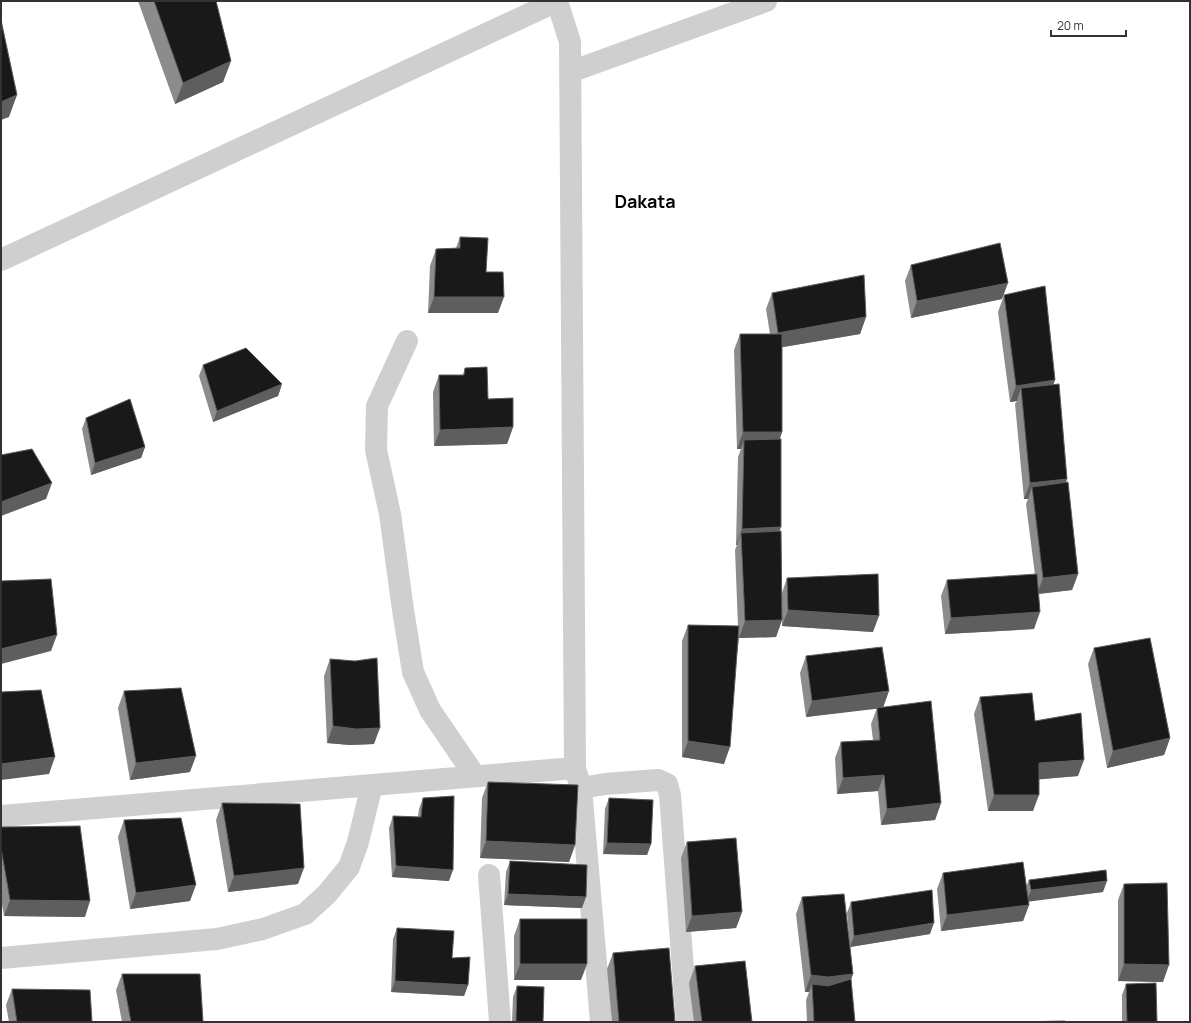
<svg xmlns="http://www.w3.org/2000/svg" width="1191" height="1023" viewBox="0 0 1191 1023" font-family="Manrope,sans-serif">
	<rect width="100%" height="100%" fill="#fff"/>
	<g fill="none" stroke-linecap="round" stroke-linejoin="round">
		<!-- street -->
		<path stroke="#cfcfcf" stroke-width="22" d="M557,1L570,42L575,768L581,788L601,1022
			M570,72L766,1
			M1,260L557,1
			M407,341L377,406L376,450L390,514L403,610L413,672L430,710L475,776
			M581,788L605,784L658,780L667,784L670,795L687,1022
			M1,816L575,768
			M489,875L500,1022
			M1,958L217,939L263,929L305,914L327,894L349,867L358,842L372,785"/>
	</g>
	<!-- wall -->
	<path fill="#8c8c8c" d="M138,1H216L231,61L223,82L175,104Z
		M460,237L486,272L498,313H428L430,266L436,249L456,248Z
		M911,265L1002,299L911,318L905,281Z
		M772,293L866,317L860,334L782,347V432L780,439L779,531L782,593L787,578L873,632L782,626V620L776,637L739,638L724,764L682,757V641L688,625L738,626L735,550L737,545H736L738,457L741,449H737L734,350L740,334H770L766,309Z
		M1004,295L1055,380L1053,385L1067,479L1066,482L1078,574L1072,590L1039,594L1034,629L945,634L941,596L947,580L1035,575L1026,504L1028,499H1024L1015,404L1017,401L1010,402L998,312Z
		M203,365L282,384L278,396L213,422L199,376Z
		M465,368L488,399L513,427L507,444L434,446L433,392L439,375H463Z
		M86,418L145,447L141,458L91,475L82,429Z
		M1094,648L1170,738L1164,755L1107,768L1088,664Z
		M806,656L884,707L941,803L935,820L881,825L878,791L837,794L835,758L841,742L873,740L871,724L877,708L806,717L800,673Z
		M330,659L374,744L350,745L327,743L324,676Z
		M124,691L190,772L130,780L118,708Z
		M980,697L1035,721L1078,776L1039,779L1033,811H988L974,714Z
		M488,782L575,845L569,862L480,858L482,798Z
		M423,798L449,881L392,877L389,828L393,816L418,817L419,809Z
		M609,798L651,844L647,855L603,854L605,809Z
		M222,803L298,884L228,892L216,820Z
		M124,820L190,901L130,909L118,837Z
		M1,827L85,917L4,916L1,899Z
		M687,842L742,912L736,928L686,932L681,858Z
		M510,861L582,908L504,905L506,872Z
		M943,873L1026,887L1029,880L1103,892L1028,901L1029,905L1023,921L941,931L937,889Z
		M1124,884L1163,982L1118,981V900Z
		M802,897L853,974L851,980L855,1022H807L806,1000L809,992H805L796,914Z
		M851,902L930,934L850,947L847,913Z
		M520,919L581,980H514V936Z
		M397,928L452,958L468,985L464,996L391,992L393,939Z
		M613,953L675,1022H612L607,969Z
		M695,966L752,1022H694L689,983Z
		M122,974L203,1022H122L116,990Z
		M1126,984L1157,1022H1122V995Z
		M517,986L543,1022H512L513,997Z
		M12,989L92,1022H9L6,1005Z"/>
	<!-- shaded-wall -->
	<path fill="#5e5e5e" d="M231,61L223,82L175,104L183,83Z
		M17,95L9,117L1,120V102Z
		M1008,283L1002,299L911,318L917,301Z
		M434,297H504L498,313H428Z
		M866,317L860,334L772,349L778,333Z
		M1055,380L1049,396L1021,388L1017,401L1010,402L1016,386Z
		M282,384L278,396L213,422L217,411Z
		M513,427L507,444L434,446L440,430Z
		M743,432H782L776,449L744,440L741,449H737Z
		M145,447L141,458L91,475L95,463Z
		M1067,479L1061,495L1032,487L1028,499H1024L1030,483Z
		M52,483L46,499L1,516V502Z
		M781,527L775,543L741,533L737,545H736L742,529Z
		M1078,574L1072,590L1037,594L1043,578Z
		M788,610L879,616L873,632L782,626Z
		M1040,612L1034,629L945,634L951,618Z
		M782,620L776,637L739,638L745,621Z
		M57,635L51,651L1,664V649Z
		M889,691L883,708L806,717L812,701Z
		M333,726L380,728L374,744L350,745L327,743Z
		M1170,738L1164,755L1107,768L1113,751Z
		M688,741L730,747L724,764L682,757Z
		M196,756L190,772L130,780L136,763Z
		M55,757L49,774L1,780V764Z
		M1084,760L1078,776L1033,780L1039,763Z
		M884,775L878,791L837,794L843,778Z
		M994,795H1039L1033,811H988Z
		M941,803L935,820L881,825L887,809Z
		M486,841L575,845L569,862L480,858Z
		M607,843L651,844L647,855L603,854Z
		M396,866L453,870L449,881L392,877Z
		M304,868L298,884L228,892L234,876Z
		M1107,881L1103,892L1026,902L1031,890Z
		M196,885L190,901L130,909L136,893Z
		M508,894L586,897L582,908L504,905Z
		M10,900L90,901L85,917L4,916Z
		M1029,905L1023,921L941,931L947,915Z
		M742,912L736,928L686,932L692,916Z
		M934,923L930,934L850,947L854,936Z
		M520,964H587L581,980H514Z
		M1124,964L1169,965L1163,982L1118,981Z
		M853,974L847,990L812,984L809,992H805L811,975Z
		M395,981L468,985L464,996L391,992Z"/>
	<!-- building -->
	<path fill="#191919" stroke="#5e5e5e" d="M154,1H216L231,61L183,83Z
		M1,20L17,95L1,102Z
		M460,237L488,238L486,272H503L504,297H434L436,249L460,248Z
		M1000,243L1008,283L917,301L911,265Z
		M864,275L866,317L778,333L772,293Z
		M1045,286L1055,380L1016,386L1004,295Z
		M740,334H782V432H743Z
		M246,348L282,384L217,411L203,365Z
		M487,367L488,399L513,398V427L440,430L439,375H464L465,368Z
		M1059,384L1067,479L1030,483L1021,388Z
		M130,399L145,447L95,463L86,418Z
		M781,439V527L742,529L744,440Z
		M32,449L52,483L1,502V455Z
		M1068,482L1078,574L1043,578L1032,487Z
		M781,531L782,620L745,621L741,533Z
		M878,574L879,616L788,610L787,578Z
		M1037,574L1040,612L951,618L947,580Z
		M51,579L57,635L1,649V581Z
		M688,625L739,626L730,747L688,741Z
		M1150,638L1170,738L1113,751L1094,648Z
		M882,647L889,691L812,701L806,656Z
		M377,658L380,728L356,729L333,726L330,659L355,661Z
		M181,688L196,756L136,763L124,691Z
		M41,690L55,757L1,764V692Z
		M1032,693L1035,721L1081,713L1084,760L1039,763V795H994L980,697Z
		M931,701L941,803L887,809L884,775L843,778L841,742L880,740L877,708Z
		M488,782L578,785L575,845L486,841Z
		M454,796L453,870L396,866L393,816L421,817L423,798Z
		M609,798L653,800L651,844L607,843Z
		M222,803L300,804L304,868L234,876Z
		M181,818L196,885L136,893L124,820Z
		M80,826L90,901L10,900L1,848V827Z
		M736,838L742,912L692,916L687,842Z
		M510,861L587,865L586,897L508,894Z
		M1023,862L1029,905L947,915L943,873Z
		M1106,870L1107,881L1031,890L1029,880Z
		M1167,883L1169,965L1124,964V884Z
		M932,890L934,923L854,936L851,902Z
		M844,894L853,974L828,977L811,975L802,897Z
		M520,919H587V964H520Z
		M397,928L454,931L452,958L470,957L468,985L395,981Z
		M669,948L675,1022H619L613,953Z
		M745,961L752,1022H702L695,966Z
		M122,974H200L203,1022H131Z
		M851,979L855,1022H814L812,984L828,986Z
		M1156,983L1157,1022H1127L1126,984Z
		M517,986L544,987L543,1022H516Z
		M12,989L90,990L92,1022H17Z
		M1065,1021V1022H1015Z"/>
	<g text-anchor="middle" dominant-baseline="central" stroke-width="4" stroke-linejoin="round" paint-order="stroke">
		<!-- district labels -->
		<g font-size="18" font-weight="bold" fill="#000" stroke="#fff">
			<text x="645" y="201">Dakata</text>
		</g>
	</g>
	<!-- border -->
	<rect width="1191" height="1023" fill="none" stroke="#323232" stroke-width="4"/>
	<!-- scale -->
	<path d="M1051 30v6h75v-6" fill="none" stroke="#323232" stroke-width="2"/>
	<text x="1057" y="30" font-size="12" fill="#323232" stroke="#ffffff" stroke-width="3" paint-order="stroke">20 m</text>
</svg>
